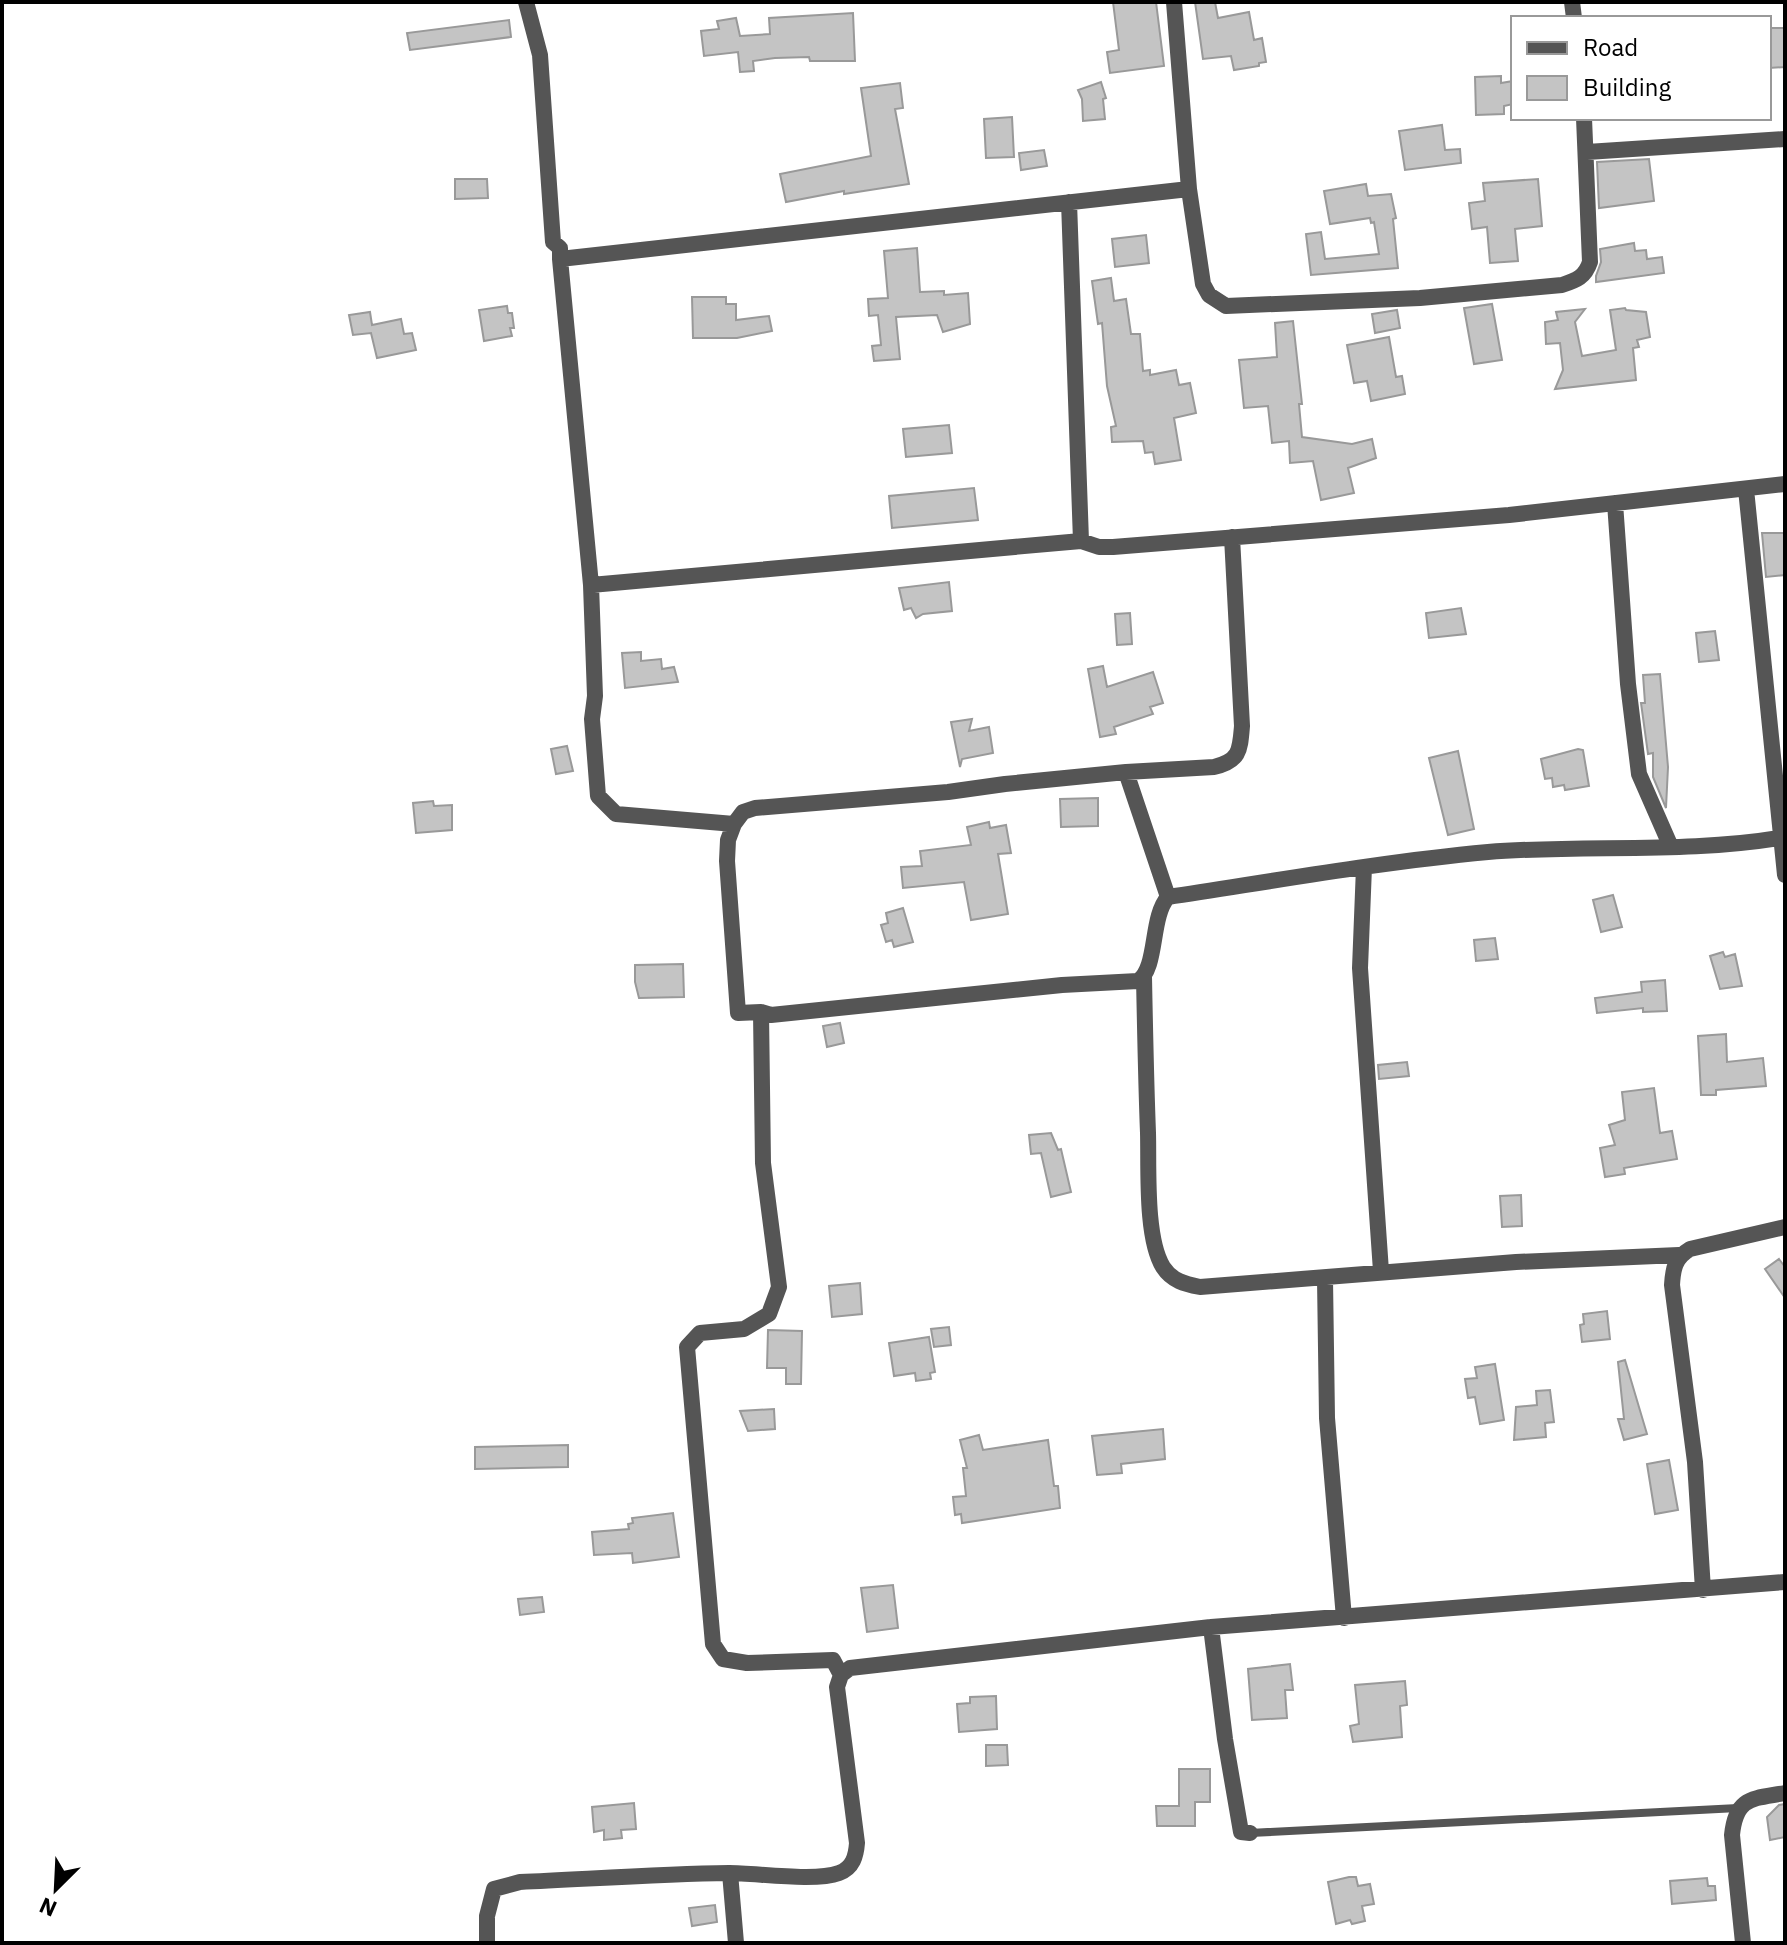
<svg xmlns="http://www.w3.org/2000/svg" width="1787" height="1945" viewBox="0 0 1787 1945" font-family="'IBM Plex Sans',sans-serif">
	<rect width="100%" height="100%" fill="#fff"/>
	<!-- building -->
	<path fill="#c4c4c4" stroke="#999" stroke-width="2" d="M1113,2H1156L1164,66L1110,73L1107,52L1119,50Z
		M1195,2H1215L1218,18L1249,12L1254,40L1262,38L1266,62L1259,63V66L1234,70L1231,56L1203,59Z
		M853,13L855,61H810L809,57L775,58L753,61L754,71L740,72L738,52L704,56L701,31L719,29L717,21L736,18L740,36L770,34L769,18Z
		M509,20L511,37L410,50L407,33Z
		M1769,28H1785V67L1769,68Z
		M1501,76V83L1513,81V104L1504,106V114L1476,115L1475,77Z
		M1101,82L1106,98L1103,99L1105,119L1083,121L1082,99L1078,90Z
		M900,83L903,108L895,109L909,184L844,194V191L786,202L780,174L871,156L861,88Z
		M1012,117L1014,157L986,158L984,119Z
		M1442,125L1445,150L1460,149L1461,163L1405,170L1399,131Z
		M1044,150L1047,166L1021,170L1019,153Z
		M1649,159L1654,201L1599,208L1597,162Z
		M455,179H487L488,198L455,199Z
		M1538,179L1542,226L1515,229L1518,261L1490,263L1487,227L1472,229L1469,203L1485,201L1483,183Z
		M1366,184L1368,196L1391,194L1396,218L1393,219L1398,268L1311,275L1306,234L1321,232L1325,259L1379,254L1374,222L1371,223L1370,218L1330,224L1324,191Z
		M1146,235L1149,263L1115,267L1112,239Z
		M1634,243L1635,251L1646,250L1647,259L1662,257L1664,273L1596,282V276L1601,262L1600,249Z
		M917,248L920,292L944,291V295L968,293L970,324L943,332L937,315L896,317L900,359L874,361L872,346L881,345L878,315L869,316L868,299L888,298L884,251Z
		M1111,278L1114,301L1126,299L1131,334H1140L1143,371L1150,370V375L1176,370L1179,385L1190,383L1196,413L1174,418L1181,460L1155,464L1153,452L1145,453L1143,441L1112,442L1111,427L1116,426L1107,386L1102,323L1098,324L1092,281Z
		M692,297H726V304H736V320L769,316L772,331L737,338H693Z
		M1492,304L1502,360L1474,364L1464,308Z
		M507,306L508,313H512L514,328H510L512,336L484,341L479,310Z
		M1625,308L1626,310L1646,312L1650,337L1637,340L1639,347L1633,348L1636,380L1555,389L1563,370L1560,343L1546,344L1545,322L1558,320L1556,312L1585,309L1575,322L1582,356L1616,350L1610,310Z
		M1397,310L1400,328L1375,333L1372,314Z
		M370,312L372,325L401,319L404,334L412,333L416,350L377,358L371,333L353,335L349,315Z
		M1293,321L1302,404H1299L1302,437L1352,444L1372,439L1376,458L1348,468L1354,493L1321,500L1313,461L1290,463L1289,441L1272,443L1268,406L1244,408L1239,360L1277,357L1275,323Z
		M1389,337L1396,377L1402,376L1405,394L1371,401L1367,381L1354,383L1347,345Z
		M949,425L952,453L906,457L903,429Z
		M974,488L978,520L892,528L889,496Z
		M1762,533H1785V575L1766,577Z
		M949,582L952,611L923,614L916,618L911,608L904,610L899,588Z
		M1461,608L1466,634L1429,638L1426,613Z
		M1130,613L1132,644L1117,645L1115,614Z
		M1715,631L1719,660L1699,662L1696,633Z
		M641,652V661L661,659L662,669L674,667L678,682L625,688L622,653Z
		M1103,666L1107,687L1153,672L1163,703L1150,707L1153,714L1114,727L1116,734L1100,737L1088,669Z
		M1660,674L1668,767L1666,808L1653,777V753L1648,754L1641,703H1645L1643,675Z
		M972,719L969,731L989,727L993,753L962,759L960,767L951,722Z
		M567,746L573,771L556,774L551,749Z
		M1578,749L1583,750L1589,786L1565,790L1564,785L1553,787L1552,778L1545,779L1541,759Z
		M1458,751L1474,829L1448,835L1429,758Z
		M1098,798V826L1061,827L1060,799Z
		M433,801L434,806L452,805V830L416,833L413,803Z
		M989,822L990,828L1006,825L1011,853L998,854L1008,914L971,920L964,882L903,888L901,867L922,866L920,851L971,845L967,827Z
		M1613,895L1622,927L1601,932L1593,900Z
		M903,908L913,942L894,947L892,940L886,942L881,925L888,923L886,913Z
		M1495,938L1498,959L1476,961L1474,940Z
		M1723,952L1725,957L1735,954L1742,986L1720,989L1710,956Z
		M683,964L684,997L639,998L635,982V965Z
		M1665,980L1667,1011L1643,1012V1008L1597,1013L1595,998L1642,992L1641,982Z
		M840,1023L844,1043L827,1047L823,1026Z
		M1726,1034L1727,1062L1763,1058L1766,1086L1716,1090V1095H1701L1698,1036Z
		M1407,1062L1409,1076L1379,1079L1378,1065Z
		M1654,1088L1660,1133L1672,1131L1677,1159L1624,1168L1625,1174L1605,1177L1600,1148L1615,1145L1609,1125L1625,1120L1622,1092Z
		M1051,1133L1058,1150L1061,1149L1071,1192L1051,1197L1041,1153L1031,1154L1029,1135Z
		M1521,1195L1522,1226L1502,1227L1500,1196Z
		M1779,1259L1785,1267V1298L1765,1269Z
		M860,1283L862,1314L832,1317L829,1286Z
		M1607,1311L1610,1339L1582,1342L1580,1325L1584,1324L1583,1314Z
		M949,1327L951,1345L934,1347L931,1329Z
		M768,1330L802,1331L801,1384H786V1368H767Z
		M929,1337L935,1372L930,1373L931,1379L916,1381L915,1373L894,1376L889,1343Z
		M1625,1360L1647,1434L1624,1440L1618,1419H1624L1618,1362Z
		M1495,1364L1504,1420L1480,1424L1475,1397L1468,1398L1465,1379L1477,1378L1475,1367Z
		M1550,1390L1554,1422L1545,1423L1546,1437L1514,1440L1516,1407L1537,1405L1536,1391Z
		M774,1409L775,1429L748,1431L740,1411Z
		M1163,1429L1165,1459L1121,1464L1122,1473L1097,1475L1092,1436Z
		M979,1435L983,1450L1048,1440L1054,1486H1058L1060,1508L962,1523L961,1514L955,1515L953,1497L966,1496L963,1468H967L960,1440Z
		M568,1445V1467L475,1469V1447Z
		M1669,1460L1678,1510L1655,1514L1647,1464Z
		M673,1513L679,1557L633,1563L632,1553L594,1555L592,1532L629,1529L628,1524L633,1523L632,1518Z
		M893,1585L898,1628L867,1632L861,1588Z
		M542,1597L544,1612L520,1615L518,1599Z
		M1290,1664L1293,1690H1285L1287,1718L1252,1720L1248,1669Z
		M1405,1681L1407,1705L1400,1706L1402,1737L1353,1742L1350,1726L1359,1724L1355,1685Z
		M996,1696L997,1729L959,1732L957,1704L970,1703V1697Z
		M986,1745H1007L1008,1765L986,1766Z
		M1179,1769H1210V1802H1195V1826H1157L1156,1806H1179Z
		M634,1803L636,1829L621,1830L622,1838L604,1840V1830L594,1832L592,1807Z
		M1785,1804V1837L1770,1840L1767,1817L1779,1805Z
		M1349,1877H1356L1358,1886L1370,1884L1374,1904L1362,1906L1365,1921L1352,1924L1350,1920L1336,1924L1328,1882Z
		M1707,1878L1708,1886H1715L1716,1900L1672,1904L1670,1881Z
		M715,1905L717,1922L692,1926L689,1908Z"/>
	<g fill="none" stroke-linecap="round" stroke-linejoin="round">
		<!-- service -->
		<path stroke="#555" stroke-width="8" d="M1250,1833L1738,1808"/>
		<!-- minor -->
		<path stroke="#555" stroke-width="16" d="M526,2L540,55L553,242L560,248V259L1189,189
			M1174,2L1189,189L1203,284L1209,295L1226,306L1420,298L1562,285C1577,280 1585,277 1590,262L1584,118
			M1572,2L1574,18
			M1587,152L1785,139
			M1069,202L1081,541L1099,547H1113L1509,515L1785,484
			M560,259L591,585L1081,541
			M1746,489L1785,875
			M1615,503L1628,684L1639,774L1671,847
			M1232,537L1242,726C1240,750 1240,761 1214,767L1126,772L1005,784L948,792L755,808L743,812L734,824L728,840L727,861L738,1013L761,1012L771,1015L1062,985L1138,981C1158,968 1150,917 1168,897C1274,881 1381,862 1488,852C1587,844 1686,854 1785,837
			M591,585L595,696L592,719L598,796L616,814L734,824
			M1126,772L1168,897
			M1364,867L1360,968L1381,1271
			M1144,977C1145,1029 1146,1081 1148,1133C1149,1167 1145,1238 1163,1267C1172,1281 1185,1284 1200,1287L1516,1262L1679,1255
			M761,1012L763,1163L779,1287L769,1314L744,1329L700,1333L687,1347L713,1644L723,1659L747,1663L833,1660L841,1675
			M1325,1279L1327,1418L1344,1618
			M1703,1590L1695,1462L1672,1285C1673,1268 1675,1258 1690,1249L1785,1227
			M1211,1627L1225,1739L1241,1832L1250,1833
			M730,1873L736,1943
			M487,1943V1916L494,1889L520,1882C589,1879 659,1874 729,1873C757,1873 815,1882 839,1873C853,1868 856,1856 857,1843L837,1687L841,1675L850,1668L1211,1627L1785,1582
			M1743,1943L1732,1835C1736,1796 1753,1799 1785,1793"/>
	</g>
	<!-- border -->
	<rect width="1787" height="1945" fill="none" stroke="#000000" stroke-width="8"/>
	<!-- legend -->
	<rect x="1511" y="16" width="260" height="104" fill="#ffffff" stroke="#999999" stroke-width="2"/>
	<rect x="1527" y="42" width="40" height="12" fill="#555555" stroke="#999999" stroke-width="2"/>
	<text x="1583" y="56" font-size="24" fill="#000000">Road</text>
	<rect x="1527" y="76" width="40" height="24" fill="#c4c4c4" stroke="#999999" stroke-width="2"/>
	<text x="1583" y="96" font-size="24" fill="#000000">Building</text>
	<!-- north arrow -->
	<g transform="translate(56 1889) rotate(204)" stroke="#ffffff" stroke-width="6" paint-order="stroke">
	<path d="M0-6L14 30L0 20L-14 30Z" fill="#000000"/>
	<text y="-12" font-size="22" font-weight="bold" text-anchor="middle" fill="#000000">N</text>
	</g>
</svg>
